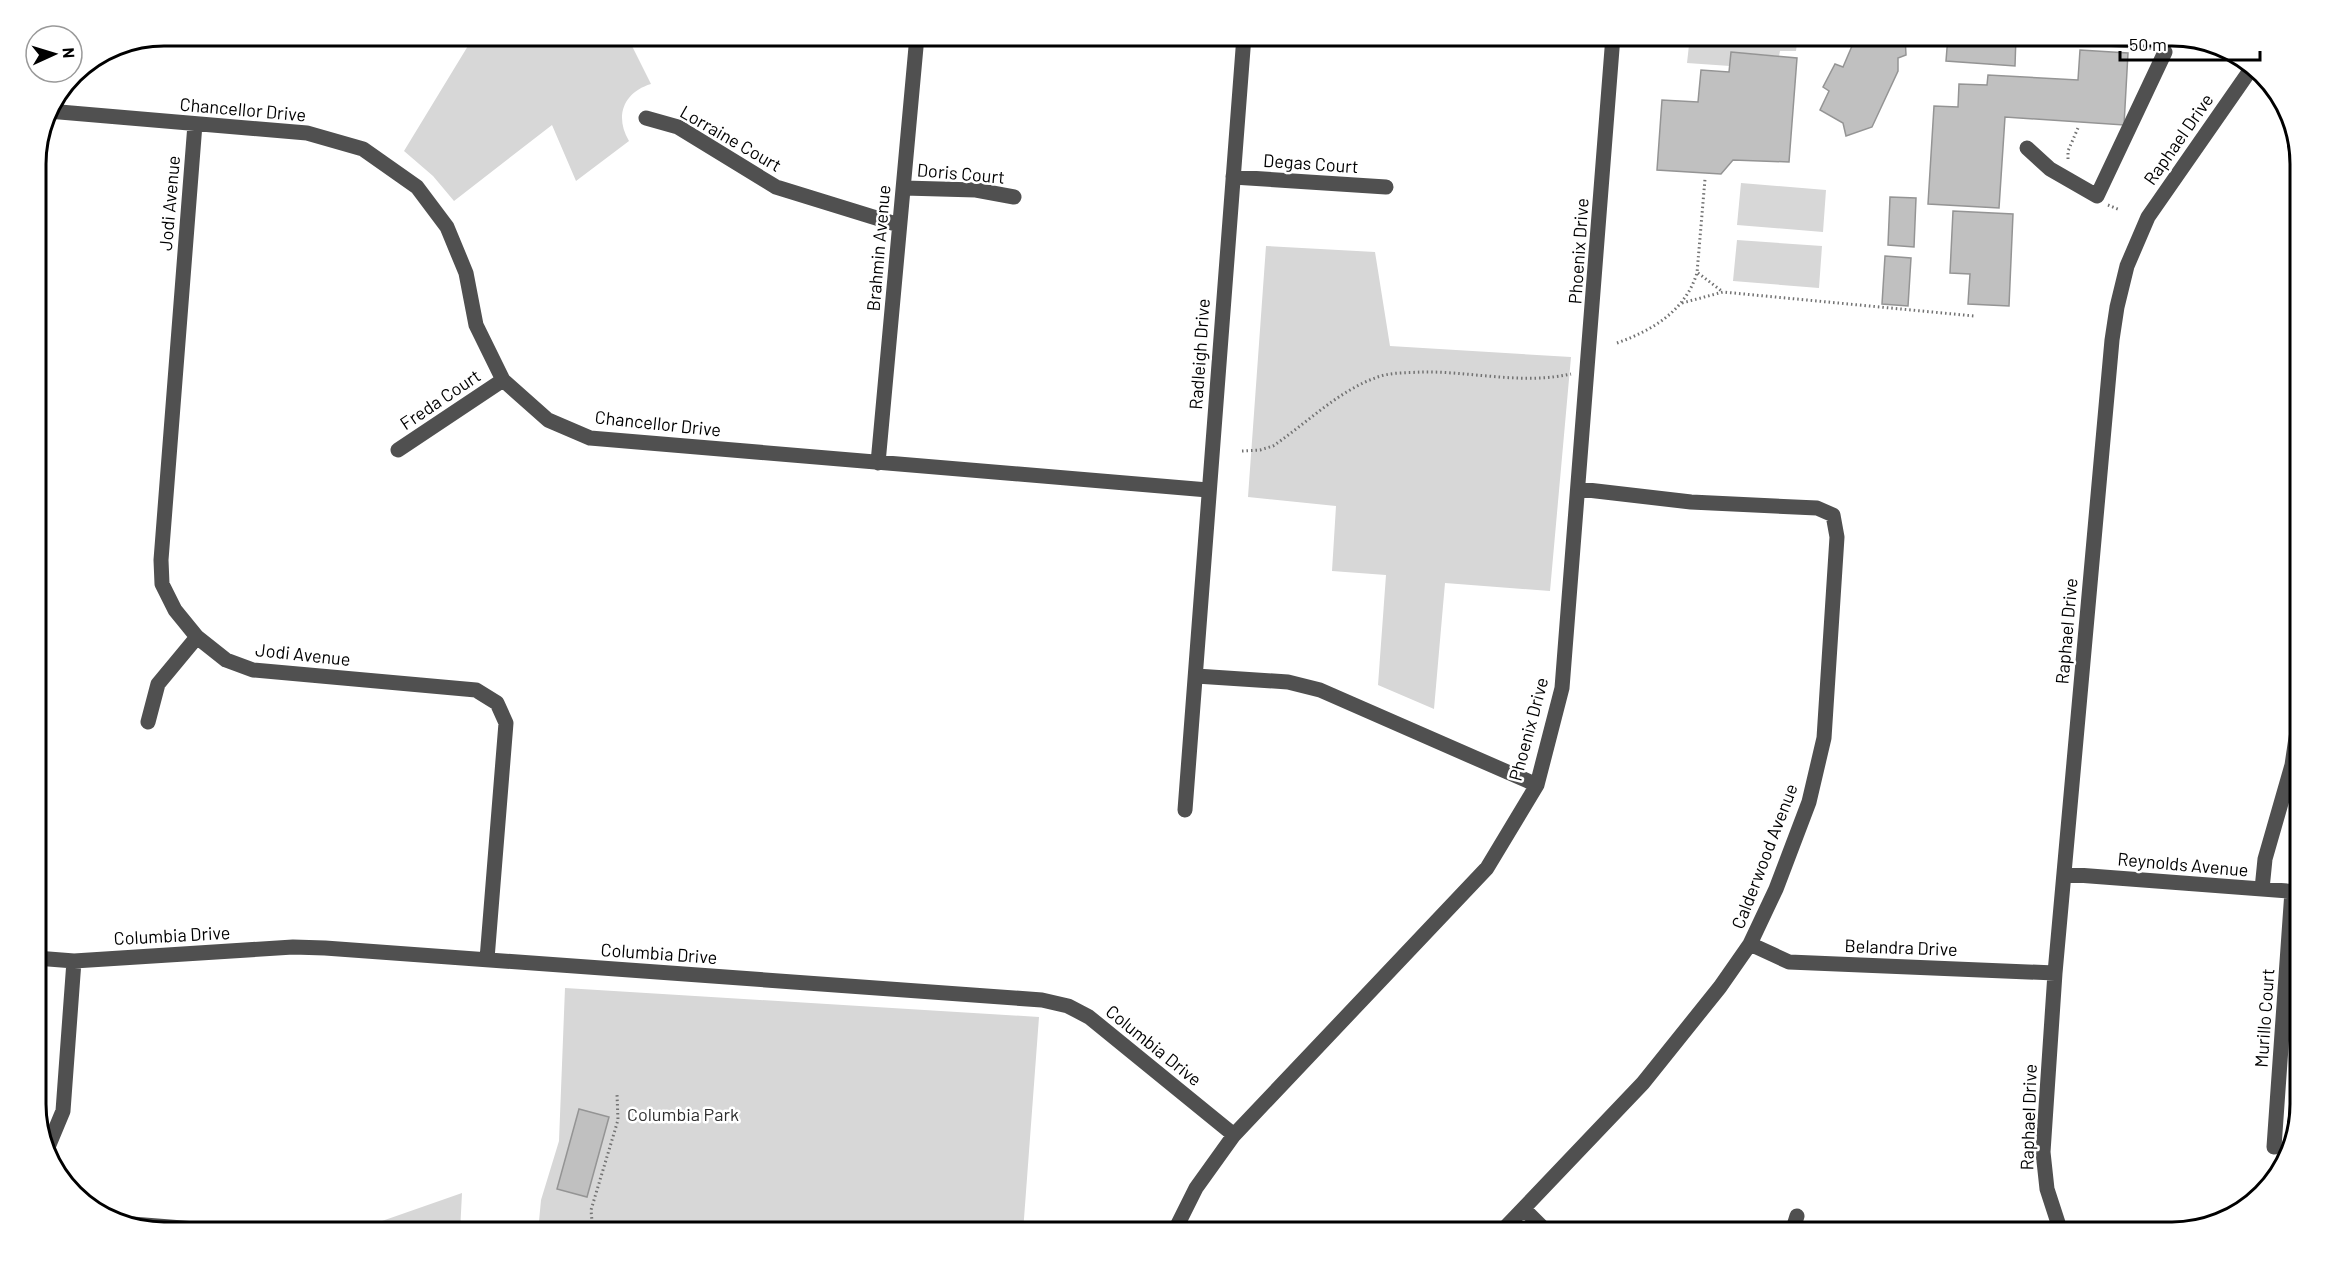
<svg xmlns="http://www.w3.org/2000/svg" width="2336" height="1268" viewBox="0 0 2336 1268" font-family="Barlow,sans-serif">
	<rect width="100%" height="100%" fill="#fff"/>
	<!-- green -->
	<path fill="#d7d7d7" d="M474,36H627L651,84C624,92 614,116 629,141L576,181L552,125L454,201L433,176L404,151Z
		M1690,36H1798L1796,51H1780L1779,56L1731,52L1730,66L1687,63Z
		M1741,183L1826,190L1823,232L1737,225Z
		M1737,240L1822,246L1819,288L1733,281Z
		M1266,246L1375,252L1390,346L1571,357L1550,591L1445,583L1434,709L1378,685L1386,575L1332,571L1336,506L1248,497Z
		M565,988L1039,1017L1023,1232H538L541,1200L559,1141Z
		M462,1193L460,1232H382V1221Z"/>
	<!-- building -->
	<path fill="#c0c0c0" stroke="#949494" stroke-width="1.5" d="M1840,36H1905L1906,55L1898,58V71L1872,127L1846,136L1843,123L1820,110L1829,91L1823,87L1835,64L1843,67L1852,46L1839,45Z
		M1948,36H2016L2015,66L1946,61Z
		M2093,36H2152L2151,49L2093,45Z
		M2080,50L2128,53L2124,125L2005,117L1999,208L1928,204L1934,106L1958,107L1959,84L1987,85L1988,75L2078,80Z
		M1731,52L1797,58L1789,162L1733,160L1721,174L1657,170L1662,100L1698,102L1701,70L1729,72Z
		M1890,197L1916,198L1914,247L1888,245Z
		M1953,211L2013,214L2009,306L1968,304L1970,274L1950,273Z
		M1885,256L1911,258L1908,306L1882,304Z
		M579,1109L609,1117L587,1197L557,1189Z"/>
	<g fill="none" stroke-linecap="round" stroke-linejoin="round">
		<!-- path -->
		<path stroke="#727272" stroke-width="3" stroke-dasharray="1.5 3" stroke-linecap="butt" d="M2068,159V151L2078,128
			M2108,205L2120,210
			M1698,273L1723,292
			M1682,303L1723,292L1974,316
			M1617,343C1653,330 1685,311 1697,273L1705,179
			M1242,451L1260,450L1273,446C1307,423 1337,392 1375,378C1389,372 1407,373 1421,372C1470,371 1522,385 1571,374
			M593,1232L591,1210L618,1120L617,1094"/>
		<!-- minor -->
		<path stroke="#505050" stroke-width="15" d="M48,111L307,133L363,149L417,187L447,227L466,273L476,325L503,380L548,420L590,438L1208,490
			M646,118L678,127L776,187L899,225
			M195,124L161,560L162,584L175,610L197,637L226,660L253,670L476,690L497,703L506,723L487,959
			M2027,148L2050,169L2097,196L2165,52
			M1233,177L1386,187
			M904,188L976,190L1014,197
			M398,450L503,380
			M878,463L917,36
			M1196,676L1288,682L1320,690L1537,785
			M148,722L158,684L197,637
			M1185,810L1244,36
			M2064,874L2300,892
			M2262,889L2265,859L2292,765L2300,711
			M1750,944L1789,962L2055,973
			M36,958L74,961L293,947L325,948L1042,1000L1068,1006L1089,1017L1234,1135
			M48,1147L63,1111L74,961
			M2274,1147L2292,891
			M1524,1209L1547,1232
			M132,1224L233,1232
			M1174,1232L1196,1188L1234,1135L1487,868L1537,785L1562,688L1613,36
			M1501,1232L1643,1083L1720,987L1750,944L1776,889L1809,802L1824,738L1837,537L1833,515L1817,508L1691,502L1579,489
			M1792,1232L1797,1216
			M2061,1232L2047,1189L2043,1152L2055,973L2112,340L2117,307L2127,266L2148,217L2251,69"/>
	</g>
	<g text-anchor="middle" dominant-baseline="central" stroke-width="5" stroke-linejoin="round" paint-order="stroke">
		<!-- street labels -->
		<g font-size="18" fill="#000" stroke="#fff">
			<text transform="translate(243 109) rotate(5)">Chancellor Drive</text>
			<text transform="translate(731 138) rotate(30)">Lorraine Court</text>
			<text transform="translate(2178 139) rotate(-55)">Raphael Drive</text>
			<text transform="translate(1311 163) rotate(4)">Degas Court</text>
			<text transform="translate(961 173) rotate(5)">Doris Court</text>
			<text transform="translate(169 203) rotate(-85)">Jodi Avenue</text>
			<text transform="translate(878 248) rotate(-85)">Brahmin Avenue</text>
			<text transform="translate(1578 251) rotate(-86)">Phoenix Drive</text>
			<text transform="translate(1199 354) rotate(-86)">Radleigh Drive</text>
			<text transform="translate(440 399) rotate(-34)">Freda Court</text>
			<text transform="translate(658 423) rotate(6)">Chancellor Drive</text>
			<text transform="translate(2066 631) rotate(-85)">Raphael Drive</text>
			<text transform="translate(303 654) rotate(6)">Jodi Avenue</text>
			<text transform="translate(1528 729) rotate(-75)">Phoenix Drive</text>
			<text transform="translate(1764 856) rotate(-69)">Calderwood Avenue</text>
			<text transform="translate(2183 864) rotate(5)">Reynolds Avenue</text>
			<text transform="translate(172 935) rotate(-3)">Columbia Drive</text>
			<text transform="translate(1901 947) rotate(2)">Belandra Drive</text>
			<text transform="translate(659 953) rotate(4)">Columbia Drive</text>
			<text transform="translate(2264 1018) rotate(-86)">Murillo Court</text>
			<text transform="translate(1154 1045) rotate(39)">Columbia Drive</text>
			<text transform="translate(2028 1117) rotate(-88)">Raphael Drive</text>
		</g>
		<!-- park labels -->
		<g font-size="18" fill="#2e2e2e" stroke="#fff">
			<text x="683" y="1114">Columbia Park</text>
		</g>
	</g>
	<!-- crop -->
	<path d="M0 0H2336V1268H0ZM164 46H2172A118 118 0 0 1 2290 164V1104A118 118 0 0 1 2172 1222H164A118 118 0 0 1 46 1104V164A118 118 0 0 1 164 46Z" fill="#fff" fill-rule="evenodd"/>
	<path fill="none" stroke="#000" stroke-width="3" d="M164 46H2172A118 118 0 0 1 2290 164V1104A118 118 0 0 1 2172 1222H164A118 118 0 0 1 46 1104V164A118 118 0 0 1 164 46Z"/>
	<!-- north arrow -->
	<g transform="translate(54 54) rotate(86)"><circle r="28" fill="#ffffff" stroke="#999999" stroke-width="1.5"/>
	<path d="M0-4.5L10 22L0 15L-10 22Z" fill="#000000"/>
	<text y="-9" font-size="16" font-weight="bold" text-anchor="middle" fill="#000000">N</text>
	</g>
	<!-- scale -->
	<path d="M2120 51v9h140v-9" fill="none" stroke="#000000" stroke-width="3"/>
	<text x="2129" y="51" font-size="18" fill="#000000" stroke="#ffffff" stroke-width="4.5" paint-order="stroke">50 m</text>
</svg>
